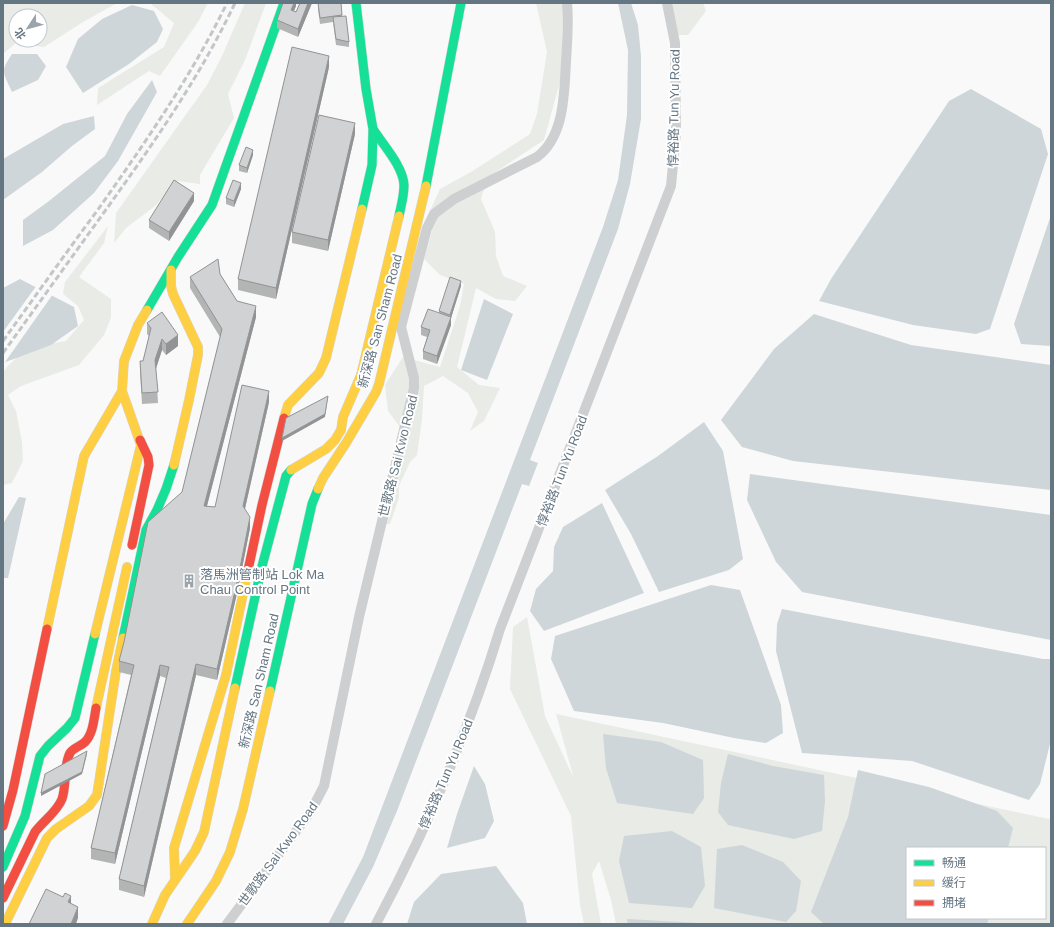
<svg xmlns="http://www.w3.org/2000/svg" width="1054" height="927" viewBox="0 0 1054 927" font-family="Arial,'Noto Sans SC',sans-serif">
	<rect width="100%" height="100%" fill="#f9f9f9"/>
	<!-- green -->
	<path fill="#e8ebe6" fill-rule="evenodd" d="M3,3H117L83,22L44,47L16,43L3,54ZM16,16H40V40H16Z
		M150,3H208L198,22L160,76L149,71L97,105L98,88L164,47L174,23Z
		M245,3H266L245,60L228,94L234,118L200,175V184L177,181L155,206L126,228L114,243L116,213L207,85L222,56Z
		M536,3H561L563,6L561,78L544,140L488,177L481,199L495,232L496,256L503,276L527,286L515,301L496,299L476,288L457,367L479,385L500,388L484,421L470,431L478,412L468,393L443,376L424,386L422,420L417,455L410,462L399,486V498L390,524H379L402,430L388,411L385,385L403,357L440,367L460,306L464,284L440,275L424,259L432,231L428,215L440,189L471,172L530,134L537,114L547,52Z
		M670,3H703L706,11L688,35H674Z
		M108,226L104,243L79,277L111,299V318L104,335L79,365L21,386L8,395L16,411L22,442L23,461L12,483L3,485V373L6,368L26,348L66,341L84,320L78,306L63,294L65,282Z
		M527,617L545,716L574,779L556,714L1049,819L1051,816V924H616L611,900L599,861L592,874L601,924H584L580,905L571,816L510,689L513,627ZM907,848H1045V918H907Z"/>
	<!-- water -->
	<path fill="#ced6d9" d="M618,3H631L638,25L641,56V119L630,184L618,229L530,460L538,463L529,486L522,484L397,811L373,867L343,924H328L363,857L603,227L618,180L627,115L628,50Z
		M132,5L154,11L163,29L157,42L129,64L83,93L66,67L78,39L102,19Z
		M12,54H37L46,66L38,80L12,92C3,72 0,72 12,54Z
		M152,80L157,92L118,161L94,193L53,230L23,246V220L49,201L105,156L127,114Z
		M971,89L1041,129L1048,154L990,329L976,334L913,325L819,301L831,279L949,101Z
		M94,116L95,129L72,146L42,172L3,200V159L63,124Z
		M1051,215V346L1021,344L1014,324Z
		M20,279L74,307L78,326L51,345L3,363V288Z
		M484,299L513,314L487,380L461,370Z
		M814,314L911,345L1051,365V490L793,461L742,447L721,420L774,349Z
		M704,422L723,451L743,559L729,570L659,592L631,534L605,490L658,456Z
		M750,474L1051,515V640L802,592L776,562L747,500Z
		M19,497L26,498L8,578H3V524Z
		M602,503L644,593L544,631L530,611L536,589L553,571L554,547L563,527Z
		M711,585L740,590L781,705L783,733L766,743L734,738L663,723L574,711L551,659L555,636Z
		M782,609L1043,659H1051V740L1040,784L1029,800L912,761L802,753L776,651L777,624Z
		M603,734L661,742L703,760L704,798L693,814L617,803L606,768Z
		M728,754L773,766L824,775L825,801L822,831L794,839L728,825L718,812L721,783Z
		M474,766L485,784L494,821L485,838L447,848L457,814Z
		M858,770L929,787L997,811L1013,828L1008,848H907V918H989L987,924H824L811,912L848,817Z
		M672,831L701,847L705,886L692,908L629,903L619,861L624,836Z
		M742,845L783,862L801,881L796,911L786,922L714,908L717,849Z
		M496,866L523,903L527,924H407L414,902L441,874Z
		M627,919L698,923L701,924H628Z"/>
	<!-- pier -->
	<path fill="#f9f9f9" d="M37,285L53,294L3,365V332Z"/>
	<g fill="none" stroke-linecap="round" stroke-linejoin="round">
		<!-- fast casing -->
		<g stroke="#d5d6d7" stroke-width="10">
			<path id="fast" d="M356,3L366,89L373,129L372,165L362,209
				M373,129C383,145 403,166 404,185C404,196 401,206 399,216
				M426,186L461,3
				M147,310L178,257L212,205L284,3
				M123,638L146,530L157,510L166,489L174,465
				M235,688L261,570L286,476L291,470
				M270,691L312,504L318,489
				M3,867L25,816L40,756L48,746L67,728L75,718L95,634"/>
		</g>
		<!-- slow casing -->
		<g stroke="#d5d6d7" stroke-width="10">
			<path id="slow" d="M171,270V286L173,294L198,347V355L189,400L174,465
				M284,418L288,405L319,373L326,358L362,209
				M291,470L326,449L335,440L341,430L343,417L361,375L399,216
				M318,489L323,478L346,443L376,392L379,384L426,186
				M47,629L84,456L122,391L124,361L138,325L147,310
				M95,634L141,445L122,391
				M96,708L127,567
				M175,879L174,848L226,675L247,575
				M5,924L47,838L56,829L89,806L97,795L116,671L123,638
				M152,924L165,895L195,851L204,832L235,688
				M187,924L216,881L230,852L243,809L270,691"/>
		</g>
		<!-- jam casing -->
		<g stroke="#d5d6d7" stroke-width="10">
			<path id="jam" d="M132,545L149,465L148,457L140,440
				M247,575L262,505L284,418
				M3,826L13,790L47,629
				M3,898L35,832C43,821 57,812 62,799C67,785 63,766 70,753C73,748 81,746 85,742C93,734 94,719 96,708"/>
		</g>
		<!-- street -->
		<path stroke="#cecfd0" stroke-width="10" d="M227,924L311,811L324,786L359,617L414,388V378L401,327L427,228L434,214L454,199L537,157C565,136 564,93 566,62C567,42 569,23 567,3
			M376,924C426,830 469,731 500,629L671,186L676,133L675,43L667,3"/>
		<!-- fast -->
		<use href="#fast" stroke="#16e098" stroke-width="9"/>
		<!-- slow -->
		<use href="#slow" stroke="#ffcf43" stroke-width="9"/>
		<!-- jam -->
		<use href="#jam" stroke="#f24e42" stroke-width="9"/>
		<!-- rail -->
		<path stroke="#c3c5c6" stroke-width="3" stroke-dasharray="6 3" stroke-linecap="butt" d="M3,341C34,298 65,254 97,211C144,144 191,77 227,3
			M3,353C37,306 71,258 105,211C153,144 200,77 235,3"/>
	</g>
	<!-- wall -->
	<path fill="#b3b5b5" d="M296,3V6L294,11L296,12L300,3H312L298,37L277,28V20Z
		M318,3H341L342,16L349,42V47L336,45L333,22L320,24L318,9Z
		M329,67L276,299L238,290V279Z
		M355,134L328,251L292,243V232Z
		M253,155L247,173L239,171V165Z
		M241,189L234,207L226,204V198Z
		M194,201L169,241L149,228V220Z
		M220,274L237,301L256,317L207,506L215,507L269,402L245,509L250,528L238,589L217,680L196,675L144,897L119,890V879L166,678L160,676L115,864L91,859V848L131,675L119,672V661L182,492L220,337L190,288V277Z
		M461,286L451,318V325L437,364L423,359V351L427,337L421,335V327L439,313V311Z
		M147,323L178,346L166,355L162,350L156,369L158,403L142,404L140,372V361H143L149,336L147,334Z"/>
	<!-- shaded-wall -->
	<path fill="#929394" d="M294,3H296V6L291,18V10Z
		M308,3H312L298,37V29Z
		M329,56V67L276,299V288Z
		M355,123V134L328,251V240Z
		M253,150V155L247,173V168Z
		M241,183V189L234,207V201Z
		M194,193V201L169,241V232Z
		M461,281V286L451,318V325L437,364V356L450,319V315Z
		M256,306V317L204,517V506Z
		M178,335V346L166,355V344Z
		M162,339V350L155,371V360Z
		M269,391V402L243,517V506Z
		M328,396L325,417L282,441V438Z
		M250,517V528L238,589L217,680V669Z
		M196,664V675L144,897V886Z
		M160,665V676L115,864V853Z
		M87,751V754L82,774L41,796V793Z
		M71,896V907L68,902Z
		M78,907V918L76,924H71Z"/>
	<!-- building -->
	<path fill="#d0d2d3" stroke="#929394" d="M283,3H294L291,10L296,12L300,3H308L298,29L277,20Z
		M318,3H341L342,15L320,18Z
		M346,16L349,42L336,39L333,17Z
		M292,47L329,56L276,288L238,279Z
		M319,115L355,123L328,240L292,232Z
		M246,147L253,150L247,168L239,165Z
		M174,180L194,193L169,232L149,220Z
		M233,180L241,183L234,201L226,198Z
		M218,259L220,274L237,301L256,306L204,506L215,507L242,385L269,391L243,506L250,517L238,578L217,669L196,664L144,886L119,879L169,667L160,665L115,853L91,848L134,665L119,661L124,642L148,522L182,492L222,329L190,277Z
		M450,277L461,281L450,315L439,311Z
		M428,309L451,317L437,356L423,351L430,330L421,327Z
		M162,312L178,335L166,344L162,339L155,360L158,392L142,393L140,361H143L151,328L147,323Z
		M328,396L325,414L282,438L286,418Z
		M87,751L82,772L41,793L45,774Z
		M46,889L63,897L65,893L71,896L68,902L78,907L71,924H29Z"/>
	<!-- icons -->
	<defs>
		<g id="building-bare" transform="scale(1.08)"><path d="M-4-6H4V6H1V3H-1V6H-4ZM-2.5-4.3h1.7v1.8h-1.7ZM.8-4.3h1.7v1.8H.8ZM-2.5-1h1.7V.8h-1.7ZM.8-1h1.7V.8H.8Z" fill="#99a4ac" stroke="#fff" stroke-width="2.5" paint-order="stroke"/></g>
	</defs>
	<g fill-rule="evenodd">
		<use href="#building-bare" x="189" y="581"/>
	</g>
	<g text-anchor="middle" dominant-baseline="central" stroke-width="4" stroke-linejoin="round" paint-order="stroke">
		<!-- street labels -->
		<g font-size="13" fill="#657683" stroke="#fff">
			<text transform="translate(674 108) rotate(-89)">惇裕路 Tun Yu Road</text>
			<text transform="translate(380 321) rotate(-75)">新深路 San Sham Road</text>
			<text transform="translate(398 456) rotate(-76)">世歌路 Sai Kwo Road</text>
			<text transform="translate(562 471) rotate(-69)">惇裕路 Tun Yu Road</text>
			<text transform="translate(259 681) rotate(-77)">新深路 San Sham Road</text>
			<text transform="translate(446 774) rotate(-67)">惇裕路 Tun Yu Road</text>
			<text transform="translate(278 854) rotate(-54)">世歌路 Sai Kwo Road</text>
		</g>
		<!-- poi labels -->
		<g font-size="13" fill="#657683" stroke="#fff" text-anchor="start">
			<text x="200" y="574">落馬洲管制站 Lok Ma<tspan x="200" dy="15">Chau Control Point</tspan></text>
		</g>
	</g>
	<!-- border -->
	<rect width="1054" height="927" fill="none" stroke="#657683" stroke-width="8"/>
	<!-- legend -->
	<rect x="906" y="847" width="140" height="72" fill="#ffffff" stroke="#c1c8cd"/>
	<rect x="914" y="860" width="20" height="6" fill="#16e098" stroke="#c1c8cd"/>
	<text x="942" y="867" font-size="12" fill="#657683">畅通</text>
	<rect x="914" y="880" width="20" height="6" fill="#ffcf43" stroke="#c1c8cd"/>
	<text x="942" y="887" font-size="12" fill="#657683">缓行</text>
	<rect x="914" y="900" width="20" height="6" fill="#f24e42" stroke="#c1c8cd"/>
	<text x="942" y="907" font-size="12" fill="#657683">拥堵</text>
	<!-- north arrow -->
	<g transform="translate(28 28) rotate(234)"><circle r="19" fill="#ffffff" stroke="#c1c8cd"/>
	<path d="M0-3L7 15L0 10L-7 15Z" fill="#99a4ac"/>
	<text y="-6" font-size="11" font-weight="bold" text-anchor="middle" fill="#657683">北</text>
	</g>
</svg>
